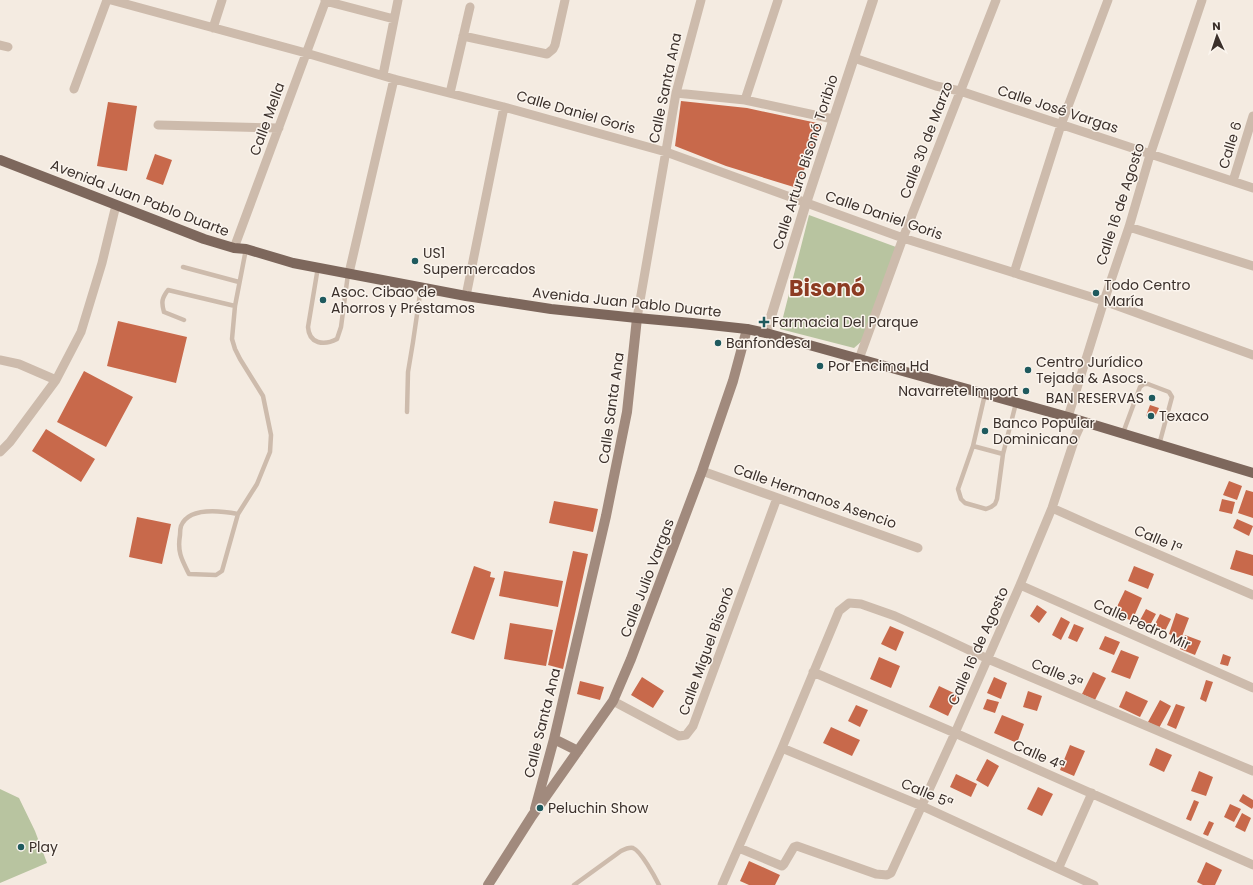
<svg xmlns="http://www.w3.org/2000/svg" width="1253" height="885" viewBox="0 0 1253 885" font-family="Poppins,sans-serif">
	<rect width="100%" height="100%" fill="#f4ebe1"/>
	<!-- green -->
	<path fill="#b8c4a0" d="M809,215L896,247L862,341L854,348L780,329Z
		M0,789L19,798L35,831L47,863L0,883Z"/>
	<!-- building -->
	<path fill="#c8694b" d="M681,101L747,108L822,124L797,188L726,166L675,146Z
		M108,102L137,106L127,171L97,166Z
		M155,154L172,160L163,185L146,179Z
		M118,321L187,337L176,383L107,366Z
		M84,371L133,397L106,447L57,422Z
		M1150,405L1159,408L1154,419L1146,416Z
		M46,429L95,459L81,482L32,451Z
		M1229,481L1242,486L1237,500L1223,495Z
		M1246,490L1253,492V518L1238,513Z
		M1222,499L1235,502L1232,514L1219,511Z
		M554,501L598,509L593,532L549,523Z
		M137,517L171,524L162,564L129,557Z
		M1237,519L1253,526L1249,536L1233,528Z
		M1236,550L1253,555V576L1230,569Z
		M573,551L588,554L563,669L548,665Z
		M474,566L491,572L490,577L495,578L474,640L451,633Z
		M1134,566L1154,574L1148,589L1128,581Z
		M504,571L563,581L558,607L499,596Z
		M1125,590L1142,598L1132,621L1114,613Z
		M1037,605L1047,612L1039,623L1030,616Z
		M1146,609L1156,614L1149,627L1139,622Z
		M1176,613L1189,618L1181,639L1169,634Z
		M1160,614L1171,619L1164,633L1153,628Z
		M1061,617L1070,622L1061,640L1052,635Z
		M510,623L553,630L546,666L504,659Z
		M1074,624L1084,628L1077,642L1068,638Z
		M890,626L904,632L896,651L881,644Z
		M1185,635L1201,641L1195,655L1180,649Z
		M1105,636L1120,642L1114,655L1099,649Z
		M1121,650L1139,657L1130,679L1111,672Z
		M1223,654L1231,657L1228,666L1220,664Z
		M879,657L900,666L891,688L870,679Z
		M1093,672L1106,678L1095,700L1082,694Z
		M642,677L664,691L653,708L631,695Z
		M994,677L1007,683L1001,699L987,693Z
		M1206,680L1213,682L1206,702L1200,699Z
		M580,681L604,687L600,700L577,694Z
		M939,686L958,695L948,716L929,707Z
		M1028,691L1042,696L1037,711L1023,707Z
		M1126,691L1148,701L1140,717L1119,707Z
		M987,699L999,702L995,713L983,709Z
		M1160,700L1171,706L1159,728L1148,722Z
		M1176,704L1185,707L1176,729L1167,725Z
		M856,705L868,710L860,727L848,721Z
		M1002,715L1024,724L1017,743L994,733Z
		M831,727L860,740L852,756L823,743Z
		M1070,745L1085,751L1074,776L1060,770Z
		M1156,748L1172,755L1164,772L1149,765Z
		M987,759L999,766L988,787L976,780Z
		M1199,771L1213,777L1206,796L1191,791Z
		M956,774L977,784L971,797L950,787Z
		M1038,787L1053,794L1042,816L1027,809Z
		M1243,794L1253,800V807L1252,809L1239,801Z
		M1194,800L1199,802L1191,821L1186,819Z
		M1230,804L1241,809L1234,822L1224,817Z
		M1242,813L1251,818L1245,832L1235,827Z
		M1209,821L1214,823L1208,836L1203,834Z
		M749,861L780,875L775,885H749L740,881Z
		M1206,862L1222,870L1215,885H1203L1197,882Z"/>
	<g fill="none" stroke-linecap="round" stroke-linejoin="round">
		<!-- service -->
		<path stroke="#cdbbac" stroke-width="4.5" d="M183,267L239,282
			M318,267L308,327C309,344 324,346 337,339L341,327L348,274
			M184,320L164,312C161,302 162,298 168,290L235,306
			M985,394L973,446L958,489L961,499L965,503L986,509L991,507L995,504L997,499L1003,454L1016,403
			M407,412L408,372L413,342L421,287
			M1123,433L1140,387L1144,384H1148L1169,392L1172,397L1159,445
			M973,446L1003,454
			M238,514C222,511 189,506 181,526C180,529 180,533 180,535C177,552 182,560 189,574L216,575L222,571L238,514L257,484L270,452L271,435L263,396L240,359L235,349L232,339L235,306L246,249
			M574,885L621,851C625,849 629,847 633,848C641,851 655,877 659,885"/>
		<!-- minor -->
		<path stroke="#cdbbac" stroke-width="9" d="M111,0L306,53L394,79L504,107L666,152L903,238L1104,301L1253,355
			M325,1L394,19
			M213,28L222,0
			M463,36L547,54L553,49L555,45L565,0
			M0,45L8,47
			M854,58L936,86L960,91L1253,188
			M383,75L398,0
			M74,89L107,0
			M450,93L470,7
			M676,93L745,100L833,119
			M745,100L778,0
			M158,125L279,128
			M1233,181L1253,116
			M1129,227L1253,266
			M234,248L326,0
			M349,273L394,79
			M1014,273L1061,125L1108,0
			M466,296L504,107
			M637,318L676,93L701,0
			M859,359L903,238L996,0
			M0,360L19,364L56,380
			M1068,417L1104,301L1129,227L1150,155L1202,0
			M0,452L10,442L56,380L81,332L102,263L116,205
			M702,471L918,548
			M1052,508L1097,528L1253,595
			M1020,585L1253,688
			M813,672L955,733L1253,865
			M613,701L679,736L686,735L693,726L777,498
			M782,748L922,806L1094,885
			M739,848L782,866L784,864L794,847L797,846L876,874L887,875L891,873L955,733L1020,585L1052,508L1076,435L1082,422
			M1059,867L1092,793
			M722,885L782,748L839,611L849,603L861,604L895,616L937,635L988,659L1253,771"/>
		<!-- tertiary -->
		<path stroke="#cdbbac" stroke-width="10" d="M766,333L806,203L873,0"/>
		<!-- secondary -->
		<path stroke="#a18a7d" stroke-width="10" d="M554,739L578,751
			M535,809L554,739L606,516L627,412L637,318
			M488,885L532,816L613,701L631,659L702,471L733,381L747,329"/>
		<!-- primary -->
		<path stroke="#7d675c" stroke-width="10" d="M0,160L204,239L234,248L246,249L293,263L466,296L551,309L637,318L692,323L747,329L766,333L1068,417L1253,473"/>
	</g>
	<!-- markers -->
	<g fill="#1f5a5e" stroke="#fbf5ee" stroke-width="1.5">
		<circle cx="415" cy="261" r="4"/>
		<circle cx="1096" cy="293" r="4"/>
		<circle cx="323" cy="300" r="4"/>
		<path d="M762 316h4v4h4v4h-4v4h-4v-4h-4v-4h4z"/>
		<circle cx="718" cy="343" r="4"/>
		<circle cx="820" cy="366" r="4"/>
		<circle cx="1028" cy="370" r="4"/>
		<circle cx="1026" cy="391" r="4"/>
		<circle cx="1152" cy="398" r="4"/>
		<circle cx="1151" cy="416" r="4"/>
		<circle cx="985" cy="431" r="4"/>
		<circle cx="540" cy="808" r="4"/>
		<circle cx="21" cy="847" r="4"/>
	</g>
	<g text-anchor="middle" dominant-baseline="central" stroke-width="3" stroke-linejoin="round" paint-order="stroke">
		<!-- street labels -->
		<g font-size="14" fill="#3b302b" stroke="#fbf5ee">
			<text transform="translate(665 88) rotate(-78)">Calle Santa Ana</text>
			<text transform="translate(1058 109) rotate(18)">Calle José Vargas</text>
			<text transform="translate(576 112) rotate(16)">Calle Daniel Goris</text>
			<text transform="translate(267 119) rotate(-70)">Calle Mella</text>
			<text transform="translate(926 140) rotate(-69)">Calle 30 de Marzo</text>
			<text transform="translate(1230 145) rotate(-73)">Calle 6</text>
			<text transform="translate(805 162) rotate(-72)">Calle Arturo Bisonó Toribio</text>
			<text transform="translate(140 198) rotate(21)">Avenida Juan Pablo Duarte</text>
			<text transform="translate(1120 204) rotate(-72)">Calle 16 de Agosto</text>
			<text transform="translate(884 215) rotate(19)">Calle Daniel Goris</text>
			<text transform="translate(627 302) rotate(6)">Avenida Juan Pablo Duarte</text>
			<text transform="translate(611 408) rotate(-82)">Calle Santa Ana</text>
			<text transform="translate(815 496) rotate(19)">Calle Hermanos Asencio</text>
			<text transform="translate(1158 539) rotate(23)">Calle 1ª</text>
			<text transform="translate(647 578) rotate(-69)">Calle Julio Vargas</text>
			<text transform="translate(1142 624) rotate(24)">Calle Pedro Mir</text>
			<text transform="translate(978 646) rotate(-66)">Calle 16 de Agosto</text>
			<text transform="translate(706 651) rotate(-70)">Calle Miguel Bisonó</text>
			<text transform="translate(1057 673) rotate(23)">Calle 3ª</text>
			<text transform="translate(542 723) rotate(-76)">Calle Santa Ana</text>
			<text transform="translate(1039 755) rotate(24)">Calle 4ª</text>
			<text transform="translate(927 793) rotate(23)">Calle 5ª</text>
		</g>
		<!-- poi labels -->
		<g font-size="14" fill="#3b302b" stroke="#fbf5ee" text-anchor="start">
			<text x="423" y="253">US1<tspan x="423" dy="16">Supermercados</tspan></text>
			<text x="1104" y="285">Todo Centro<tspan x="1104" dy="16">María</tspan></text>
			<text x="331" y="292">Asoc. Cibao de<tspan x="331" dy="16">Ahorros y Préstamos</tspan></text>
			<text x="772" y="322">Farmacia Del Parque</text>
			<text x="726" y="343">Banfondesa</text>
			<text x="1036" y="362">Centro Jurídico<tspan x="1036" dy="16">Tejada &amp; Asocs.</tspan></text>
			<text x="828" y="366">Por Encima Hd</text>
			<text x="1018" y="391" text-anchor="end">Navarrete Import</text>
			<text x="1144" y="398" text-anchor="end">BAN RESERVAS</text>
			<text x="1159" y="416">Texaco</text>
			<text x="993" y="423">Banco Popular<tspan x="993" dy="16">Dominicano</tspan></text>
			<text x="548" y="808">Peluchin Show</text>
			<text x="29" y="847">Play</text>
		</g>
		<!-- town labels -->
		<g font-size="22" font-weight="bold" fill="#8c3b22" stroke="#fbf5ee">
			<text x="827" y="288">Bisonó</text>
		</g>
	</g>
	<!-- north arrow -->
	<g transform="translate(1217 36) rotate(357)" stroke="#fbf5ee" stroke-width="3" paint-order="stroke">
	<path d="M0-3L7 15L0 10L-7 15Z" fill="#3b302b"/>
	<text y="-6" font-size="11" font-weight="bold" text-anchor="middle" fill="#3b302b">N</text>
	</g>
</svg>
